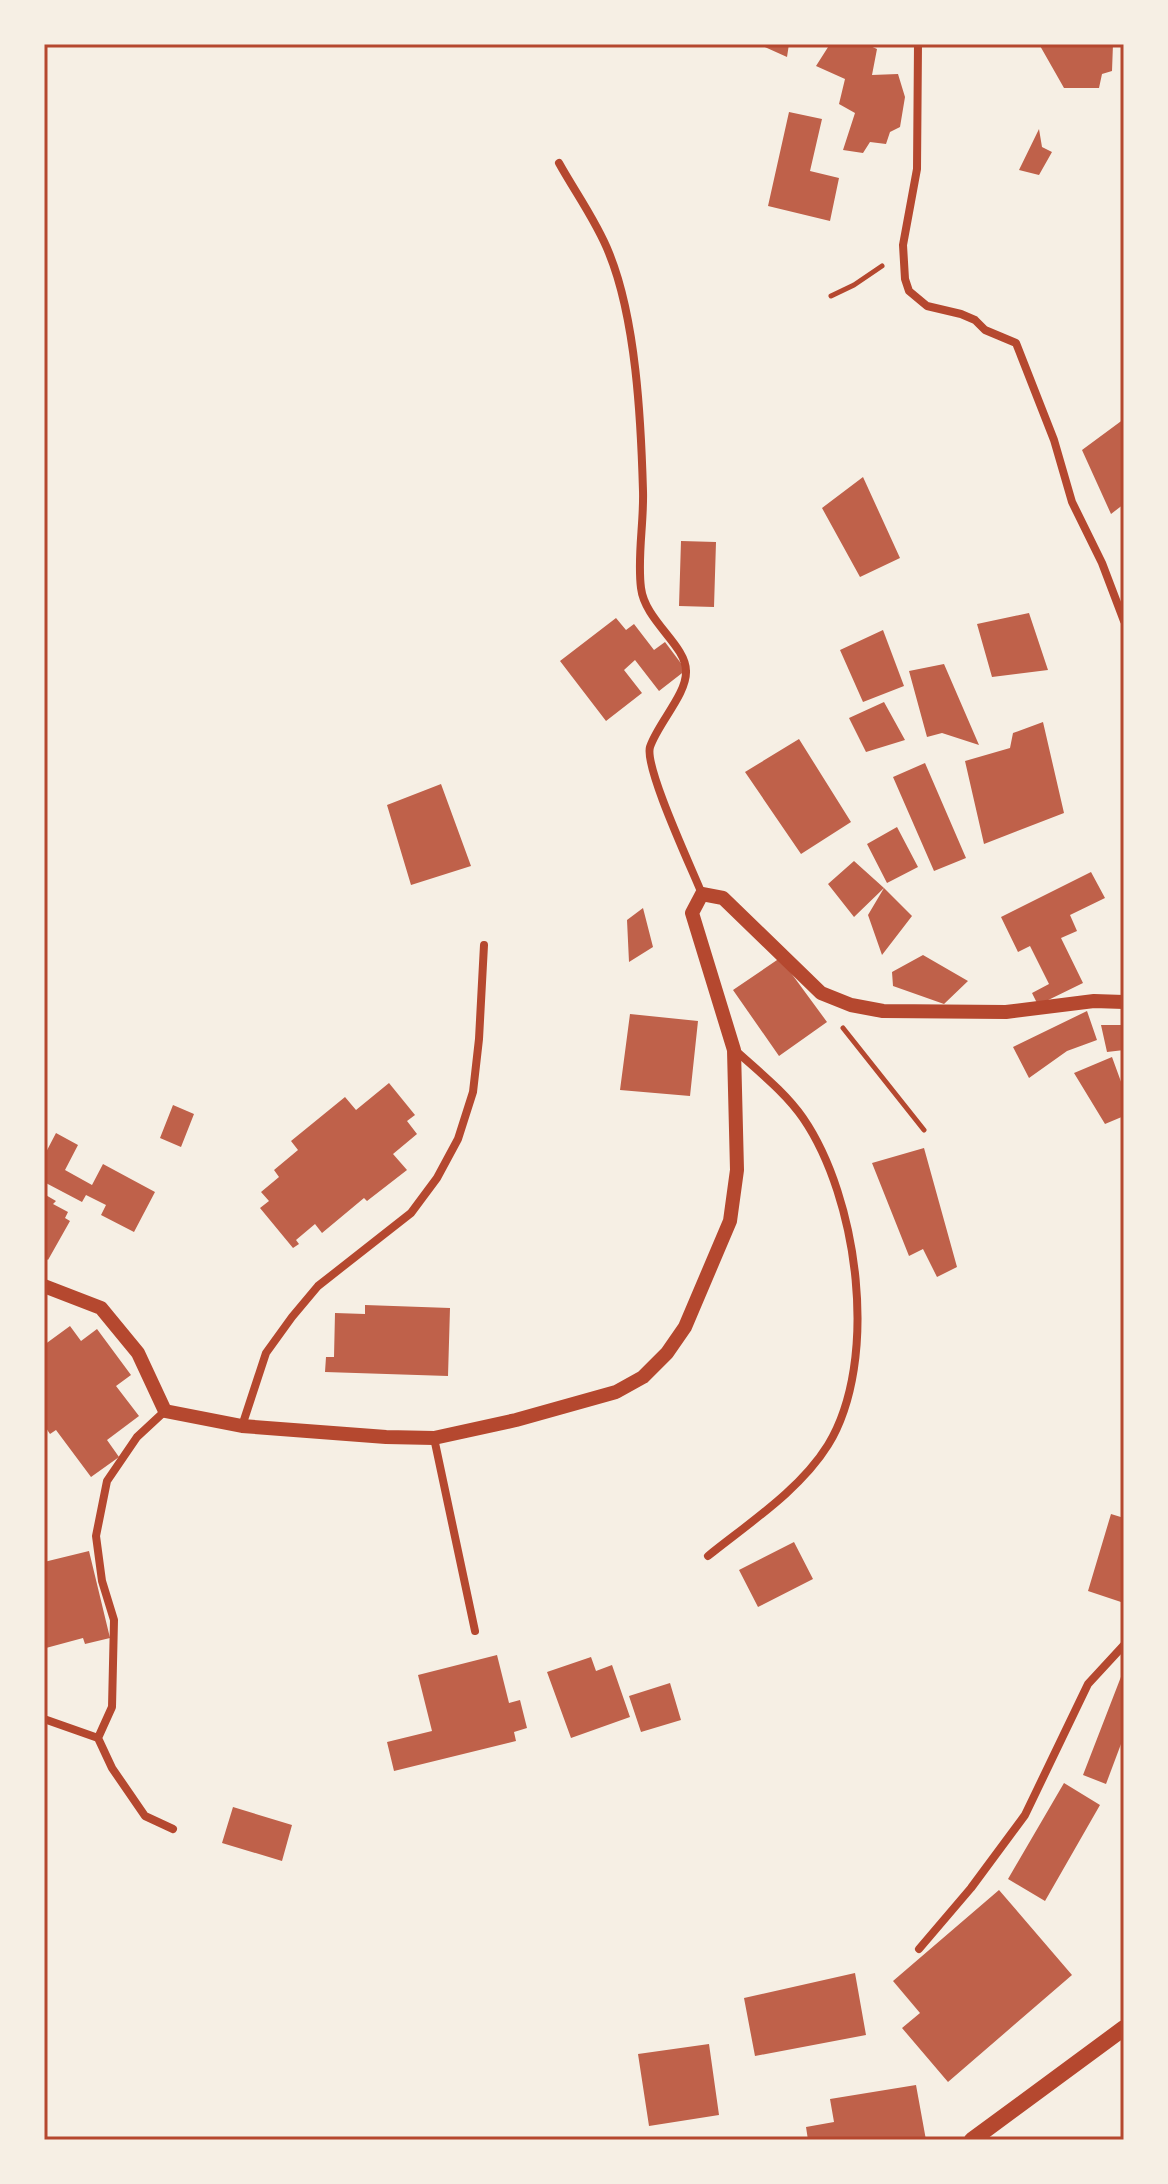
<svg xmlns="http://www.w3.org/2000/svg" width="1168" height="2184" viewBox="0 0 1168 2184" font-family="'Roboto Condensed',sans-serif">
	<rect width="100%" height="100%" fill="#f6efe4"/>
	<!-- building -->
	<path fill="#bf614a" d="M758,44H789L787,57Z
		M830,44H866L877,49L872,75L898,74L905,97L900,127L890,132L886,144L870,142L863,153L843,150L855,113L839,104L845,79L816,66Z
		M1039,44H1113L1112,71L1102,74L1099,88H1064Z
		M789,112L822,119L810,171L839,178L830,221L768,206Z
		M1039,129L1042,147L1052,152L1039,175L1019,170Z
		M1124,419V504L1111,514L1082,450Z
		M863,477L900,558L860,577L822,508Z
		M681,541L716,542L714,607L679,606Z
		M1029,613L1048,670L992,677L977,624Z
		M616,618L626,630L634,624L654,650L665,642L686,670L659,691L635,660L624,670L642,693L606,721L560,661Z
		M883,630L904,686L863,702L840,650Z
		M944,664L979,745L942,733L927,737L909,671Z
		M884,702L905,740L866,752L849,718Z
		M1043,722L1064,813L984,844L965,761L1010,748L1013,733Z
		M799,739L851,822L801,854L745,772Z
		M925,763L966,858L934,871L893,777Z
		M441,784L471,866L411,885L387,805Z
		M897,827L918,867L887,883L867,844Z
		M854,861L884,888L854,917L828,884Z
		M1091,872L1105,898L1070,915L1077,931L1061,938L1083,983L1038,1005L1032,993L1049,984L1030,946L1018,952L1001,917Z
		M884,888L912,916L882,955L868,915Z
		M643,908L653,947L629,962L627,920Z
		M923,955L968,981L944,1004L893,986L892,972Z
		M780,958L827,1022L779,1056L733,990Z
		M1087,1011L1097,1040L1067,1051L1029,1078L1013,1047Z
		M630,1014L698,1021L690,1096L620,1090Z
		M1101,1025H1124V1050L1107,1052Z
		M1112,1057L1124,1090V1116L1105,1124L1074,1073Z
		M389,1083L415,1115L407,1121L417,1134L393,1154L407,1170L367,1201L364,1198L322,1233L315,1224L296,1240L299,1244L293,1248L260,1208L269,1201L261,1192L279,1177L274,1170L298,1150L291,1141L345,1097L356,1110Z
		M173,1105L194,1114L181,1147L160,1138Z
		M56,1133L78,1145L65,1170L92,1185L103,1164L155,1192L134,1232L101,1215L106,1205L86,1195L82,1202L44,1182V1156Z
		M924,1148L957,1267L937,1277L923,1249L909,1256L872,1163Z
		M44,1194L56,1201L53,1204L68,1212L65,1218L70,1221L48,1260L44,1257Z
		M365,1305L450,1308L448,1376L325,1372L326,1357H334L335,1313L365,1314Z
		M70,1326L81,1341L97,1329L131,1375L116,1386L139,1416L107,1440L119,1457L91,1477L56,1430L50,1434L44,1425V1345Z
		M1111,1514L1124,1518V1603L1088,1591Z
		M794,1542L813,1579L758,1607L739,1570Z
		M89,1551L110,1638L85,1644L83,1638L46,1648L44,1562Z
		M497,1655L509,1703L520,1700L527,1728L514,1732L516,1741L394,1771L387,1742L432,1731L418,1675Z
		M591,1657L596,1671L612,1665L630,1717L571,1738L547,1672Z
		M1124,1669V1736L1106,1784L1083,1775Z
		M670,1683L681,1720L641,1732L629,1696Z
		M1064,1783L1100,1805L1045,1901L1008,1879Z
		M233,1807L292,1825L282,1861L222,1843Z
		M999,1890L1072,1975L948,2082L902,2028L920,2013L893,1981Z
		M855,1973L866,2035L755,2056L744,1998Z
		M709,2044L719,2115L649,2126L638,2054Z
		M916,2085L926,2140H808L806,2127L834,2122L830,2099Z"/>
	<g fill="none" stroke-linecap="round" stroke-linejoin="round">
		<!-- path -->
		<path stroke="#b5482f" stroke-width="5" d="M831,296L854,285L882,266
			M843,1028L924,1130"/>
		<!-- minor -->
		<path stroke="#b5482f" stroke-width="8" d="M918,44L917,169L903,245L905,279L909,291L927,306L961,314L975,320L985,330L1016,343L1054,440L1072,502L1102,563L1124,621
			M559,163C575,192 597,222 609,253C636,319 641,420 643,491C644,523 637,557 641,588C645,621 686,645 686,671C687,694 658,723 650,747C644,767 692,869 702,894
			M165,1411L137,1437L107,1481L96,1536L102,1581L114,1620L112,1707L98,1738L112,1768L145,1816L173,1829
			M242,1426L266,1353L292,1317L318,1286L411,1213L437,1178L458,1139L473,1092L479,1039L484,945
			M434,1438L475,1631
			M708,1556C749,1523 800,1490 828,1445C880,1360 858,1198 803,1118C785,1092 758,1071 735,1050
			M44,1719L98,1738
			M919,1949L971,1888L1025,1815L1088,1684L1124,1645"/>
		<!-- tertiary -->
		<path stroke="#b5482f" stroke-width="14" d="M44,1286L101,1308L138,1353L165,1411L242,1426L386,1437L434,1438L516,1420L616,1392L643,1377L667,1353L685,1327L730,1221L737,1170L734,1050L692,913L702,894L723,898L821,993L851,1005L883,1011L1006,1012L1094,1001L1124,1002"/>
		<!-- secondary -->
		<path stroke="#b5482f" stroke-width="16" d="M972,2140L1124,2028"/>
	</g>
	<!-- border -->
	<rect width="1168" height="2184" fill="none" stroke="#f6efe4" stroke-width="92"/>
	<rect x="46" y="46" width="1076" height="2092" fill="none" stroke="#b5482f" stroke-width="3"/>
</svg>
